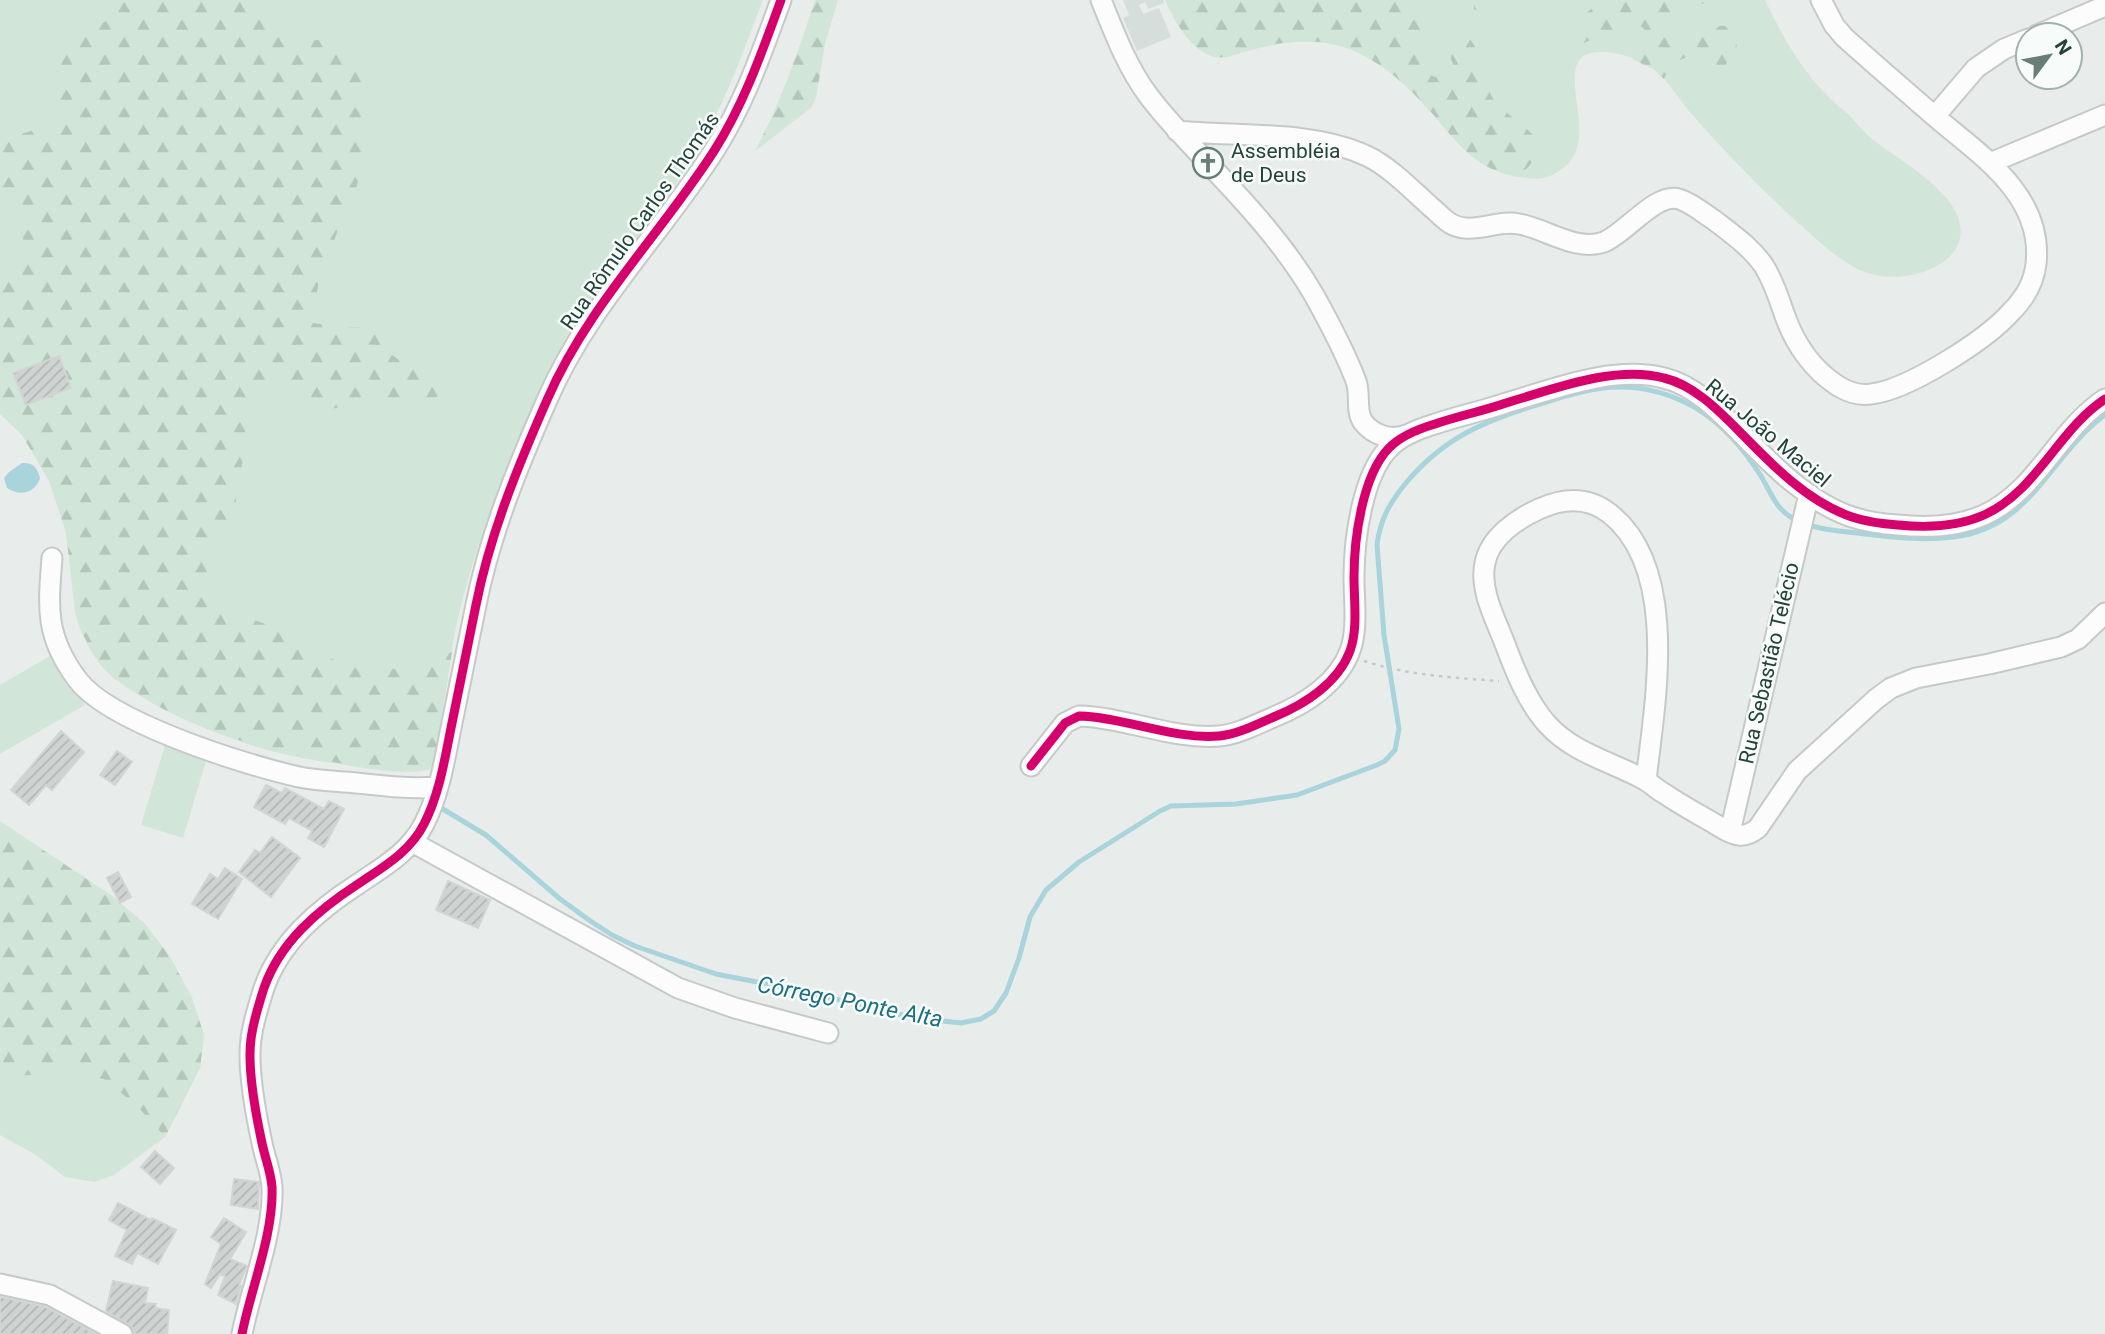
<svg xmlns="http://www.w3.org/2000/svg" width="2105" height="1334" viewBox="0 0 2105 1334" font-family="Roboto,sans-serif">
	<defs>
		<pattern id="forest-firs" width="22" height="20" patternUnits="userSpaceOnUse" patternTransform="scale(1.75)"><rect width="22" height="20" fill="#d1e6d8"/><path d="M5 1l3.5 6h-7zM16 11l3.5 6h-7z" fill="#b3c6ba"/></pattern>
		<pattern id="building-hatch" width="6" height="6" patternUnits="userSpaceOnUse" patternTransform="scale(1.75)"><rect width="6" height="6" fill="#cfd4d2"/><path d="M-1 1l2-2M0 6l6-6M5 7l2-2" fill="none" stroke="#b2b7b5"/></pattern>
	</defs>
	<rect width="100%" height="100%" fill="#e8edeb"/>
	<!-- built -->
	<path fill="#d6dedb" d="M1123,0H1163L1164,3L1148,9L1145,2L1139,5L1143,14L1159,8L1171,37L1137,51L1123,18L1129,15Z"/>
	<!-- grass -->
	<path fill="#d1e6d8" d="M0,0H763C742,55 721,114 689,164C650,225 601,279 564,341C541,379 526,421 511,462C497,501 480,537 469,577C451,634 446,694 436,754L429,770C402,775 371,769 345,765C319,761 292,757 267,750C217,735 154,710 114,678C99,666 88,648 81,631C72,607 73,582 70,558C65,509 40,444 0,413Z
		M1165,0H1765C1781,33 1800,68 1826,94C1832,101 1840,107 1847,113C1855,121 1862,130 1871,138C1896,158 1927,174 1948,200C1990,254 1918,287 1871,274C1860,271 1849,265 1840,258C1825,248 1811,234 1797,222C1760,188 1727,154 1694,117C1680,102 1670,81 1653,69C1639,58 1618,52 1600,52C1543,53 1607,138 1562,169C1557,173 1549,177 1543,178C1535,180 1524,178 1515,176C1474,169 1455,139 1429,110C1410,89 1389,68 1364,56C1327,36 1288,40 1248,51C1237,53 1226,60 1214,57C1190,50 1175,21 1165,0Z
		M55,653L85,705L0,754V685Z
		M165,745L207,758L183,838L141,825Z
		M0,821L110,894L144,923L169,955L192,998L204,1035L200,1068L165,1137L114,1175L94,1182L65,1177L36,1155L0,1135Z"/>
	<!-- forest -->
	<path fill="url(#forest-firs)" d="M120,0H262C275,59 325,24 349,55C378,91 369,153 354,194C347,212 338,229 331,248C327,257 321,267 319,278C318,284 318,292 315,298C310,308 300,314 292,320L341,327H363L376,335L384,349L399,360L417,368L432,380L441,395C417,406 392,402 365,403C349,404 333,410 316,411L282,385L253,389L244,402L246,434L244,453L233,518L207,565V580L221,601L236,614L286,631L315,654L352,665L392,669L414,667L452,652L436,754L429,770H377L268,750L233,738L163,709L113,677L100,665L81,631L75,612L66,533L49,481L22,435L0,414V288L25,267L27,255L23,239L10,212L0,199V139C22,133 59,129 58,100C58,89 55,78 60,67C71,41 98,29 118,11Z
		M815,0H838L825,44L816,98L811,108L755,151C781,102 798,52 815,0Z
		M1165,0H1423L1428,34L1426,71L1434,77L1444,75L1452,71L1453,64L1447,49L1451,40C1452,39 1459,35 1460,35C1479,33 1485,83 1491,95C1500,114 1536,128 1538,146C1538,159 1527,169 1517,177C1475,169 1457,142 1431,112C1408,86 1380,60 1347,48C1316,37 1284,41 1253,49C1241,52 1228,59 1217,57C1191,53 1175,21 1165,0Z
		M1473,0H1506C1497,9 1486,16 1474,9Z
		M1601,0H1715C1697,4 1678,14 1672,33L1680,39C1687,39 1695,39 1702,37C1712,33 1720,19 1731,30C1748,45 1725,75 1706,70L1694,54L1671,64L1664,79L1653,69L1632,59L1643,53C1643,46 1648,37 1645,31C1639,14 1595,38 1584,43C1557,26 1590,13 1601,0Z
		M0,821L110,895L144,923L169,955L192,998L204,1035L200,1068L165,1137L137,1106L104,1079L82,1075L66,1069L54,1067L31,1075L0,1077Z"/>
	<!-- water -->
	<path fill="#a9d4db" d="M22,463C33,462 37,467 40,478C35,493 20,497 7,488L4,478L9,472Z"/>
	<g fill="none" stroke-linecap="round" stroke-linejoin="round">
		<!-- stream -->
		<path stroke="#a9d4db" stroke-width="5" d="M436,805L486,835L560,899L589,920L612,935L635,946L716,974L793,989L915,1018L961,1023L981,1019L994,1011L1006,993L1019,958L1030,917L1046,890L1079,862L1160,811L1171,806L1236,804L1297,795L1377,765L1385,761L1395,750L1399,729L1384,635L1377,545C1380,520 1389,504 1405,484C1444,437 1486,420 1543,403C1568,395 1594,387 1621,387C1648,387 1673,395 1696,408C1724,425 1744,449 1761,476C1770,491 1776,509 1792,518C1812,529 1836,531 1858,533C1890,537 1921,541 1953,537C2032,528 2049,456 2105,415"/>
	</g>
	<!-- building -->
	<path fill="url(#building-hatch)" stroke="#d1d6d4" stroke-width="2" d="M59,356L71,388L26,405L13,373Z
		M61,731L84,752L52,790L46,785L29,805L11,790Z
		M117,751L132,762L115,785L100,775Z
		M266,785L282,793L285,788L324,809L329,801L344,809L324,847L308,838L312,831L289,818L285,824L254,807Z
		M272,837L300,858L271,897L239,872L255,850L260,853Z
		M225,868L242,879L218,919L192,904L210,874L218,879Z
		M118,872L131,897L120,903L107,878Z
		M448,881L490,900L478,928L436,910Z
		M155,1151L174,1168L160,1184L141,1167Z
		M234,1179L259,1182L258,1209L231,1205Z
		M118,1203L151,1220L152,1218L176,1230L158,1264L137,1253L132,1264L115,1256L127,1230L109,1220Z
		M224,1218L246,1232L230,1259L247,1266L239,1285L241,1286L236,1304L218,1295L225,1276L220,1274L211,1288L205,1284L221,1244L211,1237Z
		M113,1281L148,1288L145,1303L156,1304L155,1308L169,1310L167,1334H134L133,1328L128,1324L106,1311Z
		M0,1297L46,1307L96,1334H0Z"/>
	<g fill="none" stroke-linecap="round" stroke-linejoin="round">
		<!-- minor casing -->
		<g stroke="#c5cac8" stroke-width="23">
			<path id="minor" d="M1101,0C1114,32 1127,67 1148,95C1165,118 1185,138 1204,159C1244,201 1285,245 1314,295C1329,322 1345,352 1356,381C1361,394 1355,410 1363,422C1373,435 1391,441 1406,435
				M2037,35L2105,6
				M1935,116L1976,68L2004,49L2028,39
				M1177,131C1237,137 1311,130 1367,156C1390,167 1412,190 1431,207C1442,216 1449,227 1465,228C1483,230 1501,220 1519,224C1547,229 1576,252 1604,242C1626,233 1656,192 1679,199C1692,203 1703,213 1714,220C1732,234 1751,247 1764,266C1774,282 1779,299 1785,316C1795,344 1813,370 1838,386C1848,392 1859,396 1871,394C1908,390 1986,340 2011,312C2024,299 2034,282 2036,264C2044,194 1977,153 1932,114C1902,88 1873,63 1844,37L1834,25L1821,0
				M1990,163L2105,115
				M52,558C48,608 45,636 77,679C108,722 245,765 299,777C318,781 337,781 357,783C384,786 409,789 437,787
				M1031,766L1065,723L1079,716C1124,717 1174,740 1219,736C1239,734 1257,724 1276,716C1305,704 1338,683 1350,651C1358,629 1354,601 1354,577C1354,540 1362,477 1388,449C1400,436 1418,429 1435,424C1458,416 1483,411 1506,403C1554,389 1614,365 1664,378C1694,385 1719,411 1740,432C1772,465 1808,502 1852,517C1867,522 1883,524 1898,525C1927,528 1957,527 1984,515C2037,491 2058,430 2105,399
				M1646,780C1655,702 1680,568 1609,513C1587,496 1563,498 1539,509C1517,519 1490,537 1485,563C1479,590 1496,620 1505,644C1515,671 1528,703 1547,724C1573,753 1610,761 1643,779C1651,783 1657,790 1665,794C1681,805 1698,814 1715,824C1722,828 1730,834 1739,835C1746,836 1752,833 1758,828L1797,771L1876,699L1891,688L1916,678L1989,664L2061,647L2078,639L2105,613
				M1730,832L1809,494
				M412,842L678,988L735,1008L828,1033
				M0,1284L50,1295L122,1334
				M242,1334C251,1288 274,1233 272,1187C271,1172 265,1158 262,1143C256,1115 247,1067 251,1039C253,1022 259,1004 264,988C280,942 318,910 358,884C383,867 410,852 424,824C440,793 445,757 452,723C460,684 468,645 476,605C490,534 518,466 547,400C587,307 660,235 714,151C744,104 762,52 781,0"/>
		</g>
		<!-- path -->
		<path stroke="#c3ccca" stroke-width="2.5" stroke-dasharray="3.5 5" stroke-linecap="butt" d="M1364,661C1407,675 1454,678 1499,681"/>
		<!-- minor -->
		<use href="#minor" stroke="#fcfcfc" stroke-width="19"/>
		<!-- cycleway casing -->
		<g stroke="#f7fbf9" stroke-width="13">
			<path id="cycleway" d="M1031,766L1065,723L1079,716C1124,717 1174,740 1219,736C1239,734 1257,724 1276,716C1305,704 1338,683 1350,651C1358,629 1354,601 1354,577C1354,540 1362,477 1388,449C1400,436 1418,429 1435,424C1458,416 1483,411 1506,403C1554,389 1614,365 1664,378C1694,385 1719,411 1740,432C1772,465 1808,502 1852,517C1867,522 1883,524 1898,525C1927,528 1957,527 1984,515C2037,491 2058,430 2105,399
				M242,1334C251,1288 274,1233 272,1187C271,1172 265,1158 262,1143C256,1115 247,1067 251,1039C253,1022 259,1004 264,988C280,942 318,910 358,884C383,867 410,852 424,824C440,793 445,757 452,723C460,684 468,645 476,605C490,534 518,466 547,400C587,307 660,235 714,151C744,104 762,52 781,0"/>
		</g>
		<!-- cycleway -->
		<use href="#cycleway" stroke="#d6006c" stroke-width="9"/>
	</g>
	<!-- icons -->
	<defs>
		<g id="church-ring" transform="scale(1.575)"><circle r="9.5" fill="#f7fbf9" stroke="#697e78" stroke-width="1.5"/><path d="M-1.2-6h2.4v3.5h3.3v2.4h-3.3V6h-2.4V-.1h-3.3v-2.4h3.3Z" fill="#697e78"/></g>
	</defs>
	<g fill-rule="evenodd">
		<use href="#church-ring" x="1208" y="163"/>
	</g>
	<g text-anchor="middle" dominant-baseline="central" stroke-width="5" stroke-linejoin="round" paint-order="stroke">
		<!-- poi labels -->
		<g font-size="21" fill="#24423a" stroke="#f7fbf9" text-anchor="start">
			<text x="1231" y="151">Assembléia<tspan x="1231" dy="24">de Deus</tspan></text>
		</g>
		<!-- street labels -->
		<g font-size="21" fill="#24423a" stroke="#f7fbf9">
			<text transform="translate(640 221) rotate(-55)">Rua Rômulo Carlos Thomás</text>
			<text transform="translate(1768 433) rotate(40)">Rua João Maciel</text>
			<text transform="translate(1769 663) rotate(-77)">Rua Sebastião Telécio</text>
		</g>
		<!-- water labels -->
		<g font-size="23" font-style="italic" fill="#1c6f80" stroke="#f7fbf9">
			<text transform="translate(850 1002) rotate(11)">Córrego Ponte Alta</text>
		</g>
	</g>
	<!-- north arrow -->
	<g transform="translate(2049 56) rotate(58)"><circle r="33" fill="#f7fbf9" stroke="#a3b1ad" stroke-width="2"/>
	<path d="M0-5L12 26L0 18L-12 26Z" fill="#697e78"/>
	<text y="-10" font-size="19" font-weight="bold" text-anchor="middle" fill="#24423a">N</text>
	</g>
</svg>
